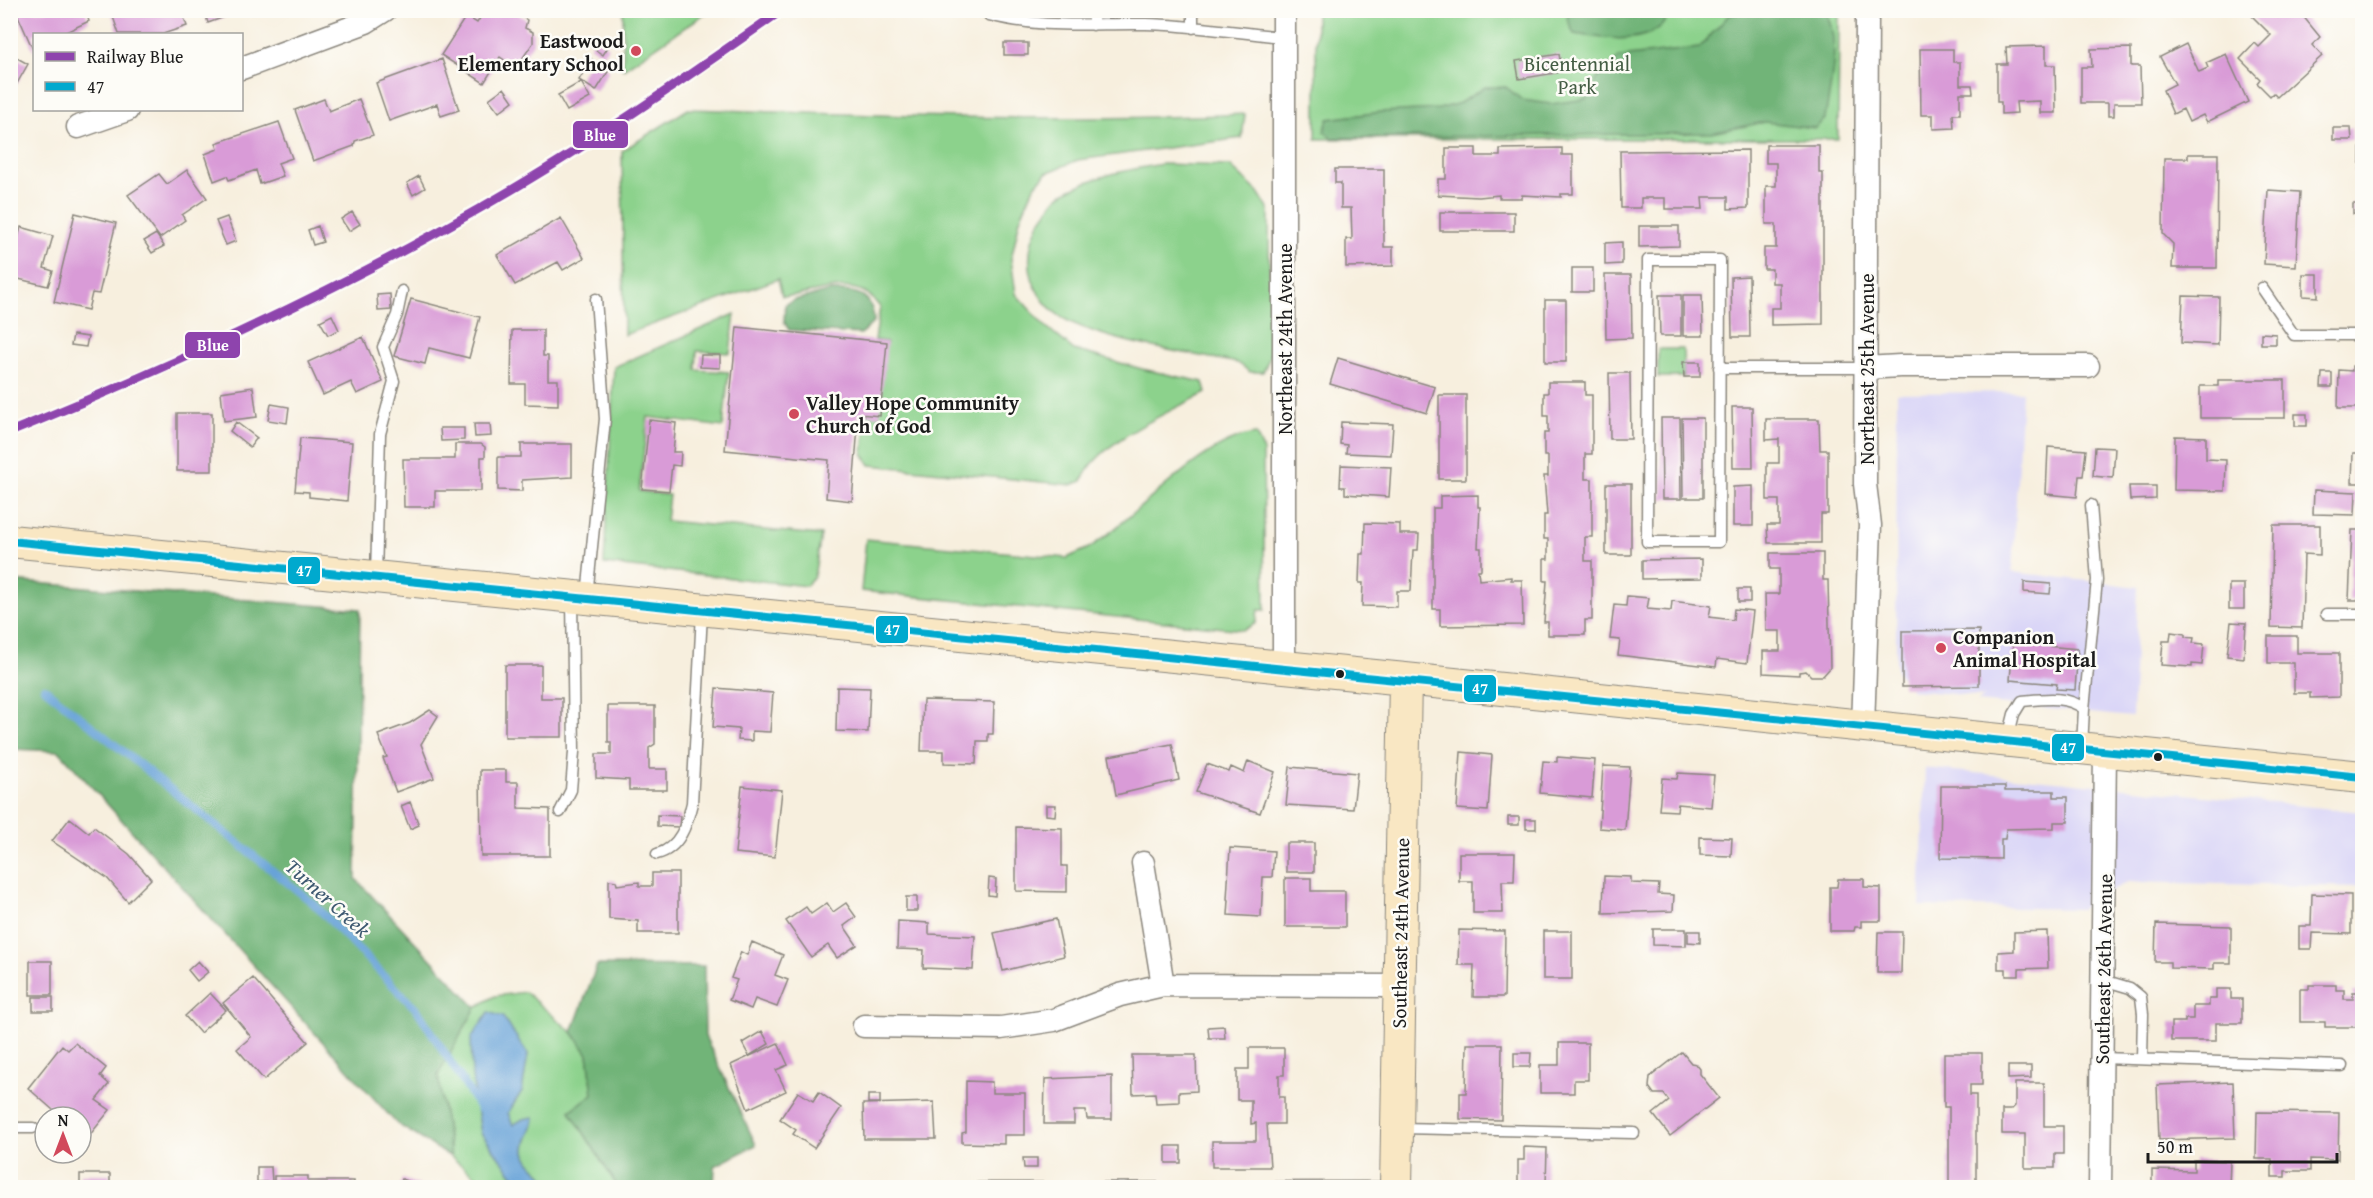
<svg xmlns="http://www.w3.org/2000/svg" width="2373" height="1198" viewBox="0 0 2373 1198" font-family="'Gentium Book Plus',serif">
	<rect width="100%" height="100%" fill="#fdfcf7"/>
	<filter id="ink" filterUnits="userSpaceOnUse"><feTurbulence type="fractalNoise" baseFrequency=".0167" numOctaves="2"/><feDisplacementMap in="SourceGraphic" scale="12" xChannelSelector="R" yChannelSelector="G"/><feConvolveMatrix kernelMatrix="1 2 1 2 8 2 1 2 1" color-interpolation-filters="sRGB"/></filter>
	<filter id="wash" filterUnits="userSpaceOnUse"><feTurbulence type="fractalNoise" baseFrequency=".008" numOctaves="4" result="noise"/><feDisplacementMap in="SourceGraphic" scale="24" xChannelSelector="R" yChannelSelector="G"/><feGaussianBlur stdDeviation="1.35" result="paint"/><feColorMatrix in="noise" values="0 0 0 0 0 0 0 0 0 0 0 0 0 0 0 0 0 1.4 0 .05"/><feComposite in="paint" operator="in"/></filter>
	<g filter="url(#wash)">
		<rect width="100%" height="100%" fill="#f7efde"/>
		<!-- built -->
		<path fill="#dad6f7" d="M2022,392L2012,572L2138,587L2132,717L1977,702L1985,697L1912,690L1896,671L1897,393Z
			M1925,768L2362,812V887L2127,882L2080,909L1920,906Z"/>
		<!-- green -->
		<path fill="#8cd28c" stroke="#547754" stroke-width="1.5" d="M623,10H709V11L623,69Z
			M1316,11H1839L1838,139H1316Z
			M688,109C873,115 1059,123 1245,114L1242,138L1078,160L1046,173L1034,187L1020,219L1011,259L1016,294L1043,324L1074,350L1142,369L1203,382L1206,393C1170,411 1096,443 1082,481L1072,485L870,465L863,453L867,414L887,342L875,340L880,307C876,303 871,295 866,293C840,278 809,298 782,296L778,279L624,335L622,151Z
			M1162,164L1230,166L1258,192L1269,210L1270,356L1263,372H1250L1238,363C1185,352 1119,345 1070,322C1025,300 1018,248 1047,211C1051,205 1056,197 1062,194C1092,176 1127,170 1162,164Z
			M735,314L730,353L697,351L696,370L729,372L723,427L648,417L639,491L669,495L666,521L821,535L814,577L806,586L604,564L614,367Z
			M1658,349H1683L1684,377H1658Z
			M1256,434L1263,450L1265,610H1258L1256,623L1244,630L861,591L866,539L1067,558C1075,554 1084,551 1092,546C1138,516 1202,439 1256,434Z
			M525,992L572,1032L588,1054L593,1094L570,1111L618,1187H549C546,1173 526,1165 525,1151C524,1139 534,1130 534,1118L523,1119L513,1126L508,1113L522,1091L528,1054L472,1076L481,1133L522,1187H490L451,1157L438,1075L476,1007L495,996Z"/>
		<!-- forest -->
		<path fill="#71b478" stroke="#46684a" stroke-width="1.5" d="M1571,11V10L1670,11C1659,48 1604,39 1574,34L1567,18Z
			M1750,11H1825C1842,41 1830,86 1825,119L1815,128L1765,122L1711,133L1332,138L1324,132L1328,119L1381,112L1439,109L1460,103L1485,87H1506L1522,100L1551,104L1586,99L1597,79L1619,57L1699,48L1729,15Z
			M831,291C857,290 873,293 874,322L861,334L789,330L784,322L785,305L794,300Z
			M11,581L360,609L356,879L476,1007L438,1075L451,1157L397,1124L59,751L11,749Z
			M597,965L704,966L705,1036L756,1145L715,1166L714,1187H618L570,1111L593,1094L588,1054L572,1032Z"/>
		<!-- water -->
		<path fill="#67a3d8" stroke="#42607a" stroke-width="1.5" d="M489,1012L503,1017L528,1054L522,1091L508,1113L513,1125L523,1119L534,1117C534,1129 524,1139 525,1151C526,1165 546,1173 549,1187H522L481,1133L472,1076L471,1038Z"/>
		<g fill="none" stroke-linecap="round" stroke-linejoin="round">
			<!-- stream -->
			<path stroke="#67a3d8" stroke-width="8" d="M44,688L313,903L418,1011L481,1110"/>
		</g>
		<g id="blocks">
			<!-- building -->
			<path fill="#d99bd7" d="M85,10L89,21L62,34H34V52L16,11Z
				M121,10H181L187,26L163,34H119L112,14Z
				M204,10H237L238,12L208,23Z
				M485,10H512L527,20L525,28L533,32V43L520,62L509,63L500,57L484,83L441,55L466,16L477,23Z
				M2254,10H2298L2320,37L2312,45L2322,56L2277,97L2273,93L2270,96L2257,83L2260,79L2240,59L2255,43L2259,47L2271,35L2250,14Z
				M595,39L608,47L603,55L590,46Z
				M1004,43H1028V55H1004Z
				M2186,44L2199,72L2208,68L2206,63L2226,54L2248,102L2207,122L2203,115L2189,122L2183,109L2173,114L2163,90L2175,84L2160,57Z
				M2046,46V65H2055L2056,113H2040V101L2016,102L2017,113L2001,114V102H1997V64H2007L2006,47Z
				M2131,48V66H2140L2141,103H2114V116H2108V103H2081V67H2092L2091,49Z
				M1920,49H1953V62H1960V85H1972L1973,93H1960V114H1953L1954,128L1933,129V115H1921Z
				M10,54L28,64L10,96Z
				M1559,54L1562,72L1519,79L1516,61Z
				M442,59L459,110L441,116L437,104L389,121L376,83Z
				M591,59L609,70L596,91L579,80Z
				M581,82L590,98L567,111L558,95Z
				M504,88L513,101L499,112L489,99Z
				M324,99L329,111L359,99L373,135L355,141L354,146L313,161L295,110Z
				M279,122L292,158L278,163L283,176L260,184L256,170L229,180L227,176L214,181L205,154L218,149L216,143Z
				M2333,128H2351L2352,140H2333Z
				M1766,145H1819V173H1823V324L1771,325V308H1780V283H1772V269H1764V248H1776V224H1766V186H1776V163H1766Z
				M1446,148H1476V156H1500V149L1562,148V155H1573V194H1561V197L1522,195V198H1499V195L1479,197L1438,195V179H1446Z
				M2360,148H2362V217L2353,214V204H2359Z
				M1748,150V208L1728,209V197H1702L1703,209H1665V198H1641V208H1621L1620,151Z
				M2188,154H2218L2217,268H2172L2173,244L2163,234L2164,158H2188Z
				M1335,169H1384V247H1393V266L1346,267V239H1352L1351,208H1341V183H1335Z
				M187,170L207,198L182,215L185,220L160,238L128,195L159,174L167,184Z
				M419,176L425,188L413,195L407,183Z
				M2268,190L2300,192L2296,266L2264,264Z
				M352,212L360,224L349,231L341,219Z
				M1440,212H1514V231H1440Z
				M75,213L116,223L99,294L92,293L88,310L54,302Z
				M227,217L236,241L226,245L216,221Z
				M561,218L584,258L563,270L558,262L515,285L497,255Z
				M318,226L323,242L313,245L308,230Z
				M1639,226H1679V246L1639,247Z
				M21,227L53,236L44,268L53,271L48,286L10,277V236L18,238Z
				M156,234L164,246L152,253L144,241Z
				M1622,242V264L1605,265V243Z
				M1572,268H1593V292H1572Z
				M2303,274H2318V297L2303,296Z
				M1605,275H1631L1632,338L1606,339Z
				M1749,276L1750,337H1732L1731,277Z
				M390,294L391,310L378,311L377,295Z
				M1659,295H1681V336H1660Z
				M1683,295H1702L1703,336H1683Z
				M2183,296L2219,297L2218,345L2181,343Z
				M411,299L480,317L469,358L429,348L425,364L394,356Z
				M1545,300H1566V362H1545Z
				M332,315L339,330L328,335L320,321Z
				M737,327L887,342L880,416L859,414L852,501L826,498L829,460L725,450Z
				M512,330H543V356H548V380H558V405L525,404V384H511Z
				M2261,333L2276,334V344H2261Z
				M73,335L88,337L86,347L71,345Z
				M363,337L383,382L357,394L351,382L323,395L308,362Z
				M701,355H720V368L700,367Z
				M1338,358L1435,387L1427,413L1330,384Z
				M1683,362H1700V377H1684Z
				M2352,366L2362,367V417L2357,416L2358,408H2338L2339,370L2352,371Z
				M1609,373H1630L1631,439H1610Z
				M2322,373H2332V387H2321Z
				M2218,380H2285V418H2200V386H2218Z
				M1548,382H1585V395H1592V454H1585V479H1592V537H1585V561H1592V620H1585V635H1548V622H1544L1547,581H1544V559H1548V539H1544V515H1547L1544,476H1548V456H1544V433H1548V416H1544V393H1548Z
				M253,387L257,417L224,421L221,392Z
				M1439,395H1466V479H1439Z
				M271,404L289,407L287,423L268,420Z
				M1732,407H1752L1753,468H1733Z
				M177,413H212V471H177Z
				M2295,414H2307V426H2295Z
				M1661,418H1680L1681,499H1662Z
				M1682,418H1703V498H1683Z
				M1766,419H1819L1820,450H1828V514H1821V543H1768L1767,525H1779V500H1767V463H1779V439L1766,440Z
				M649,420L676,423L673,452H681L680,466L672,465L669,491L642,489Z
				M236,422L257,438L250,447L230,431Z
				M1341,422L1393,424L1391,455L1346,453L1347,445L1340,444Z
				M474,424H490L491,436L475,437Z
				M440,428H464V440L441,441Z
				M2175,436L2206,437V459L2226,460L2225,491L2174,490Z
				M300,438L352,442L347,501L309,497V492L295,491Z
				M455,444H481L485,447V457H481V491H435V507H404L403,459H455Z
				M521,444H572V477L522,480V491L498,490V457H521Z
				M2048,447L2086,450L2083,476H2079L2077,497L2046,494Z
				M2095,447L2115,448L2113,478L2093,476Z
				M2353,453H2362V483H2352Z
				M1341,465L1391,467L1389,497L1345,494V487H1340Z
				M1606,484H1631V555H1606Z
				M1753,486V526H1733V487Z
				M2129,486H2156V499L2130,500Z
				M2314,490L2356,492L2355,515L2313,514Z
				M1478,495V507H1480L1478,548H1481V570H1478L1479,580L1511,577V580H1522L1523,625L1440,626V609H1433V508H1440V496Z
				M1365,523L1400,524V534H1419L1418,550H1413L1411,591H1397V607L1362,606L1363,583H1359L1360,554H1364Z
				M2273,525H2320V555L2304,554L2302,628L2271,627Z
				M2352,530H2362V600H2349Z
				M1770,553H1823V580H1828L1830,668L1823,676H1811L1806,671L1799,672V675L1763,673V651H1780V631H1766L1765,594H1779V569H1770Z
				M1702,559V578L1642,579V560Z
				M2024,582L2051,584L2050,594L2024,592Z
				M2229,584H2244V609H2229Z
				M1738,589H1750V602H1738Z
				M1627,596L1649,598L1647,609L1671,611L1672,601L1711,606L1709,617L1733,620L1734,609L1753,611L1747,663L1717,659L1716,667L1618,655L1620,640L1610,639L1614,605L1626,606Z
				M2231,622L2246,623L2244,658L2227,656Z
				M1979,630V686L1902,687V631Z
				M2171,632L2185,634V637L2194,638L2193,643L2204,644L2202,665L2192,664V667L2161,665L2163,641H2170Z
				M2268,636H2297V653H2339V697L2310,698V693H2294V663H2268Z
				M2013,643L2078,649L2075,690L2056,689L2057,684L2010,680Z
				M505,665H541V698H562V737H505Z
				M837,687L870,688L868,732L836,731Z
				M716,688L773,693L770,732L752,731V741L738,740L739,729L713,727Z
				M923,700L994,702L993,734H988V741H977L976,764L944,763V751H921Z
				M608,706H655V744L649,748V769H667V790H629V780L596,778V754H611V742H608Z
				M430,710L438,716L421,744L434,778L396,792L383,758L387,757L378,735L410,723Z
				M1172,744L1179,780L1116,795L1109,756Z
				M1461,752L1492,755L1488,811L1457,809Z
				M1557,757L1595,760L1592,798L1540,793L1543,761L1557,762Z
				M1248,761L1275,772L1260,813L1196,792L1207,764L1229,772L1231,767L1244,773Z
				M1603,766L1630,767L1625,830L1599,828Z
				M1290,767L1357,773L1353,809L1286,805Z
				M480,770H506V782H518V808L550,809V856H481Z
				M1678,773L1714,775L1711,807L1678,804L1677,811L1659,810L1662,778L1677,779Z
				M742,786L782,790L775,857L735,853Z
				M1941,786H2005V791H2054V797H2068V822H2054V828L2006,829L2005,839H2001V859L1940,858Z
				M410,802L419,825L410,829L401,806Z
				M1046,805H1056L1055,816L1046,815Z
				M657,815L680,816L679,827L657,826Z
				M1508,817H1519V825H1508Z
				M70,818L89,833L94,827L129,854L151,879L128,902L107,878L52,841Z
				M1526,819H1536V829H1526Z
				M1016,827L1062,828V866H1067V892L1016,891Z
				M1700,837L1732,838L1731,856L1700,855Z
				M1286,843H1314V872H1286Z
				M1230,848L1274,851L1272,877H1263L1261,917L1228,915L1229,900L1227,899Z
				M1459,853H1515L1514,881H1502L1503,913H1473V881H1459Z
				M652,873H678V933H638V921L609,919V880L616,881L617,885L639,882V886H652Z
				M1604,876L1631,877V883L1659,884L1658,894L1674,895L1673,911L1603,913Z
				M989,878L996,879L995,896L988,895Z
				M1285,878H1311V891H1345V927H1285Z
				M1838,879H1864V887L1881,888V921H1861V927H1855L1854,931H1830V887H1837Z
				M2312,894L2351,895V934L2312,933L2311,949H2299V926H2311Z
				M906,897H917V911H906Z
				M827,903L833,912L846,903L856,917L844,926L857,945L837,958L828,945L811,957L786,921L806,907L811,914Z
				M1056,919L1064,956L1003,971L994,933Z
				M898,921L929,923V934L975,936L973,970L923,968L924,950L897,949Z
				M2156,924L2231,926V963H2214V969L2170,968V962H2155Z
				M1653,929H1686V946L1653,945Z
				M1459,930L1505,931L1504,997H1473L1474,965H1458Z
				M1543,931H1572V979H1543Z
				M1688,931H1700V943L1688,942Z
				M2047,931L2048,968L2019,969V976H2006V969H1998V952L2014,951V932Z
				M1878,932H1902L1901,973H1877Z
				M752,942L783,955L775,975L788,980L777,1007L755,999L751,1009L729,1000L737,980L731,978L741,952L747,955Z
				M30,961H52V995H30Z
				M198,961L208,972L197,981L188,970Z
				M253,978L308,1042L264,1080L237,1049L251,1037L223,1003Z
				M2309,985H2336V990H2344V999H2353V992H2362V1021H2357L2356,1027H2325V1022H2300V989H2309Z
				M2216,989H2231V999H2242V1023H2216V1041H2171V1022H2185V1019H2193V1006H2209V999H2216Z
				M210,993L226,1010L200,1033L185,1016Z
				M33,997H53V1011H33Z
				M1224,1026L1225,1038H1209L1208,1027Z
				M762,1031L769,1044L749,1056L742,1043Z
				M75,1043L106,1068L100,1076L109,1084L96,1100L110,1110L89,1136L81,1130V1117H61L28,1088L62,1045L68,1050Z
				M778,1043L788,1065L776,1070L786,1091L748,1109L731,1065Z
				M1559,1043H1588V1080H1574V1093H1540V1065H1559Z
				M1467,1044H1502L1501,1120L1460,1119V1093H1466Z
				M1249,1048H1284V1075H1279V1097H1284V1124H1267L1270,1167H1212V1141H1256V1123L1251,1124V1100H1237V1069H1249Z
				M1682,1052L1691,1063L1696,1064L1700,1069V1074L1719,1098L1670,1136L1653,1114L1669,1101L1664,1094H1654L1649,1087L1650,1077Z
				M1514,1053H1531L1530,1067H1514Z
				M1944,1053H1982V1085H1970V1095H1976V1186H1949V1107H1944Z
				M1132,1055H1196L1197,1091L1179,1092V1102L1156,1103L1155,1093L1133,1094Z
				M2008,1066H2031V1078L2008,1079Z
				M1112,1076V1119H1087L1086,1111H1074V1124H1044L1045,1079Z
				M966,1081L992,1082V1093H1025V1135H1004V1144L962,1143V1133L966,1132Z
				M2233,1082L2235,1138L2159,1140L2157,1085Z
				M2015,1083H2044V1126H2063V1154H2055V1168H2025V1134H2002V1110H2011L2015,1106Z
				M798,1092L813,1101L819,1092L841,1108L814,1148L793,1134L796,1130L780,1119Z
				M868,1095H880V1103H868Z
				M934,1102L936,1139H864L863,1104Z
				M2257,1112L2339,1113L2338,1160L2310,1159V1171H2285V1177H2272V1159H2256Z
				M1166,1146H1181V1163H1166Z
				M1524,1147L1547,1148L1546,1184H1527V1188H1518V1160H1524Z
				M1023,1158H1037V1168H1024Z
				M2194,1160L2230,1161L2229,1188H2152V1170L2194,1171Z
				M257,1167H271L272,1182H257Z
				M80,1174H110V1188H80Z
				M274,1176H308V1181H354V1188H274Z
				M402,1179L425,1187V1188H399Z"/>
		</g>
	</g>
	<g filter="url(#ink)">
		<use href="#blocks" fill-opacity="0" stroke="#8a867d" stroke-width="1.5"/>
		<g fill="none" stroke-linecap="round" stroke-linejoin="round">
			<!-- lane casing -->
			<g stroke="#8a867d" stroke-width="13">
				<path id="lane" d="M989,10V15C1041,29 1092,23 1146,24C1192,25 1238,33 1284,37
					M1093,25V10
					M1193,28V10
					M1648,260H1720L1719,542H1647Z
					M2262,288L2294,335H2362
					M1719,368H1865
					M376,575L380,434L394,381L383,347L397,315L402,291
					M587,596L605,419L596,299
					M2326,614H2362
					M2084,709L2097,580L2091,505
					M2008,738L2014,714L2022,701C2043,699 2068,695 2084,709L2082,747
					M560,812L571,790L574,752L572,598
					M657,854C680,848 687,824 692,803L702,613
					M2103,980L2130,988L2141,997L2143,1014L2142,1059
					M2102,1058L2342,1066
					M10,1128H33
					M1400,1128L1634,1133
					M978,1188L1392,1187"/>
			</g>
			<!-- street casing -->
			<g stroke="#8a867d" stroke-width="25">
				<path id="street" d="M242,68L366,22L385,10
					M78,127L127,110
					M1865,368L1900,366H2088
					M1284,667V10
					M1863,727L1870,525L1865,484L1867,10
					M1143,863L1163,985
					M864,1026L1001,1028L1054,1020L1120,995L1163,985L1398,986
					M2100,1188L2105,751"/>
			</g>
			<!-- secondary casing -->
			<g stroke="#8a867d" stroke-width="34">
				<path id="secondary" d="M10,541L1405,679L2362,777
					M1396,1188L1405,679"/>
			</g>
			<!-- lane -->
			<use href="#lane" stroke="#fff" stroke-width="10"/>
			<!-- street -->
			<use href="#street" stroke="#fff" stroke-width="22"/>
			<!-- secondary -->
			<use href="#secondary" stroke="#f9e7c3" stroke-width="32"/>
			<!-- bus-1 casing -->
			<g stroke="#fdfcf7" stroke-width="12">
				<path id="bus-1" d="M10,541L2362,777"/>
			</g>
			<!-- bus-1 -->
			<use href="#bus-1" stroke="#00a9ce" stroke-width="8"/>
			<!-- rail-1 casing -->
			<g stroke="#fdfcf7" stroke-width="14">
				<path id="rail-1" d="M10,432C183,362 353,284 513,189C606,134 694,72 782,10"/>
			</g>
			<!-- rail-1 -->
			<use href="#rail-1" stroke="#8e44ad" stroke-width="9"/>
		</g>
	</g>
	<!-- markers -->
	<g fill="#d1495b" stroke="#fdfcf7" stroke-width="2">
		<circle cx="636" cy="51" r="6"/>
		<circle cx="794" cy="414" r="6"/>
		<circle cx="1941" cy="648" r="6"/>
	</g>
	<g fill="#1c1c1c" stroke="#fdfcf7" stroke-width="2">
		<circle cx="1340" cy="674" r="5"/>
		<circle cx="2158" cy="757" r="5"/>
	</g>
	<g text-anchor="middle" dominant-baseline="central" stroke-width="5" stroke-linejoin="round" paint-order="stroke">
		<!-- poi labels -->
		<g font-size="20" font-weight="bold" fill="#1c1c1c" stroke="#fdfcf7" text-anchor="start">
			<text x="624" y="40" text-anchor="end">Eastwood<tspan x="624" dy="23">Elementary School</tspan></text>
			<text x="806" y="402">Valley Hope Community<tspan x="806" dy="23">Church of God</tspan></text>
			<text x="1953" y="636">Companion<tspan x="1953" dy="23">Animal Hospital</tspan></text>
		</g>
		<!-- park labels -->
		<g font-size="20" fill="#435c43" stroke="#fdfcf7">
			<text x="1577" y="63">Bicentennial<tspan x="1577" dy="23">Park</tspan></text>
		</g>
		<!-- street labels -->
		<g font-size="20" fill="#1c1c1c" stroke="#fdfcf7">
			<text transform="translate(1284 339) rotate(-90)">Northeast 24th Avenue</text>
			<text transform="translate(1866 369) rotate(-90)">Northeast 25th Avenue</text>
			<text transform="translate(1400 933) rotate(-89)">Southeast 24th Avenue</text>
			<text transform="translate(2103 969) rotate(-89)">Southeast 26th Avenue</text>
		</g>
		<!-- water labels -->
		<g font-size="21" font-style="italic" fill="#3e5971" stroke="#fdfcf7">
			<text transform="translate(328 898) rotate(42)">Turner Creek</text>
		</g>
	</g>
	<g stroke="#fdfcf7" stroke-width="2">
		<rect x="572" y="120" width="57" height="29" rx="6" fill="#8e44ad"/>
		<rect x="184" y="331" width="57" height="28" rx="6" fill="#8e44ad"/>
		<rect x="287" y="556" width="34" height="29" rx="6" fill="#00a9ce"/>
		<rect x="875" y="615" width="34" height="29" rx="6" fill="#00a9ce"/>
		<rect x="1463" y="674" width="34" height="29" rx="6" fill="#00a9ce"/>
		<rect x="2051" y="733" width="34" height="29" rx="6" fill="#00a9ce"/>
	</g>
	<g font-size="16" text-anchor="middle" font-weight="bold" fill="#fff">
		<text x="600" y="141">Blue</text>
		<text x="213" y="351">Blue</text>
		<text x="304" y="576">47</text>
		<text x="892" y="635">47</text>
		<text x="1480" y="694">47</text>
		<text x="2068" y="753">47</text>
	</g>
	<!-- margin -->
	<rect width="2373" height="1198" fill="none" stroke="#fdfcf7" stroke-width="36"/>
	<!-- legend -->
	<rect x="33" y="33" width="210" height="78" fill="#fdfcf7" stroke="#a3a29f" stroke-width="1.5"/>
	<rect x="45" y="52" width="30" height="9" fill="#8e44ad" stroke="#a3a29f" stroke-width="1.5"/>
	<text x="87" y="63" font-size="18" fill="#1c1c1c">Railway Blue</text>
	<rect x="45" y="82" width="30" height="9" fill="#00a9ce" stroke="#a3a29f" stroke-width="1.5"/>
	<text x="87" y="93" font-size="18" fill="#1c1c1c">47</text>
	<!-- north arrow -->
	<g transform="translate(63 1135)"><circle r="28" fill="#fdfcf7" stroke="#a3a29f" stroke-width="1.5"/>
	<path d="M0-4.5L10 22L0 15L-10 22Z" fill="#d1495b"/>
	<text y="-9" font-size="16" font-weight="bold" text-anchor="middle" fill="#1c1c1c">N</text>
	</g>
	<!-- scale -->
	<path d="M2148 1153v9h189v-9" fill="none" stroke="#1c1c1c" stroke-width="3"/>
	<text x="2157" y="1153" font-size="18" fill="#1c1c1c" stroke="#fdfcf7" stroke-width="4.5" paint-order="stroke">50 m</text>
</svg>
